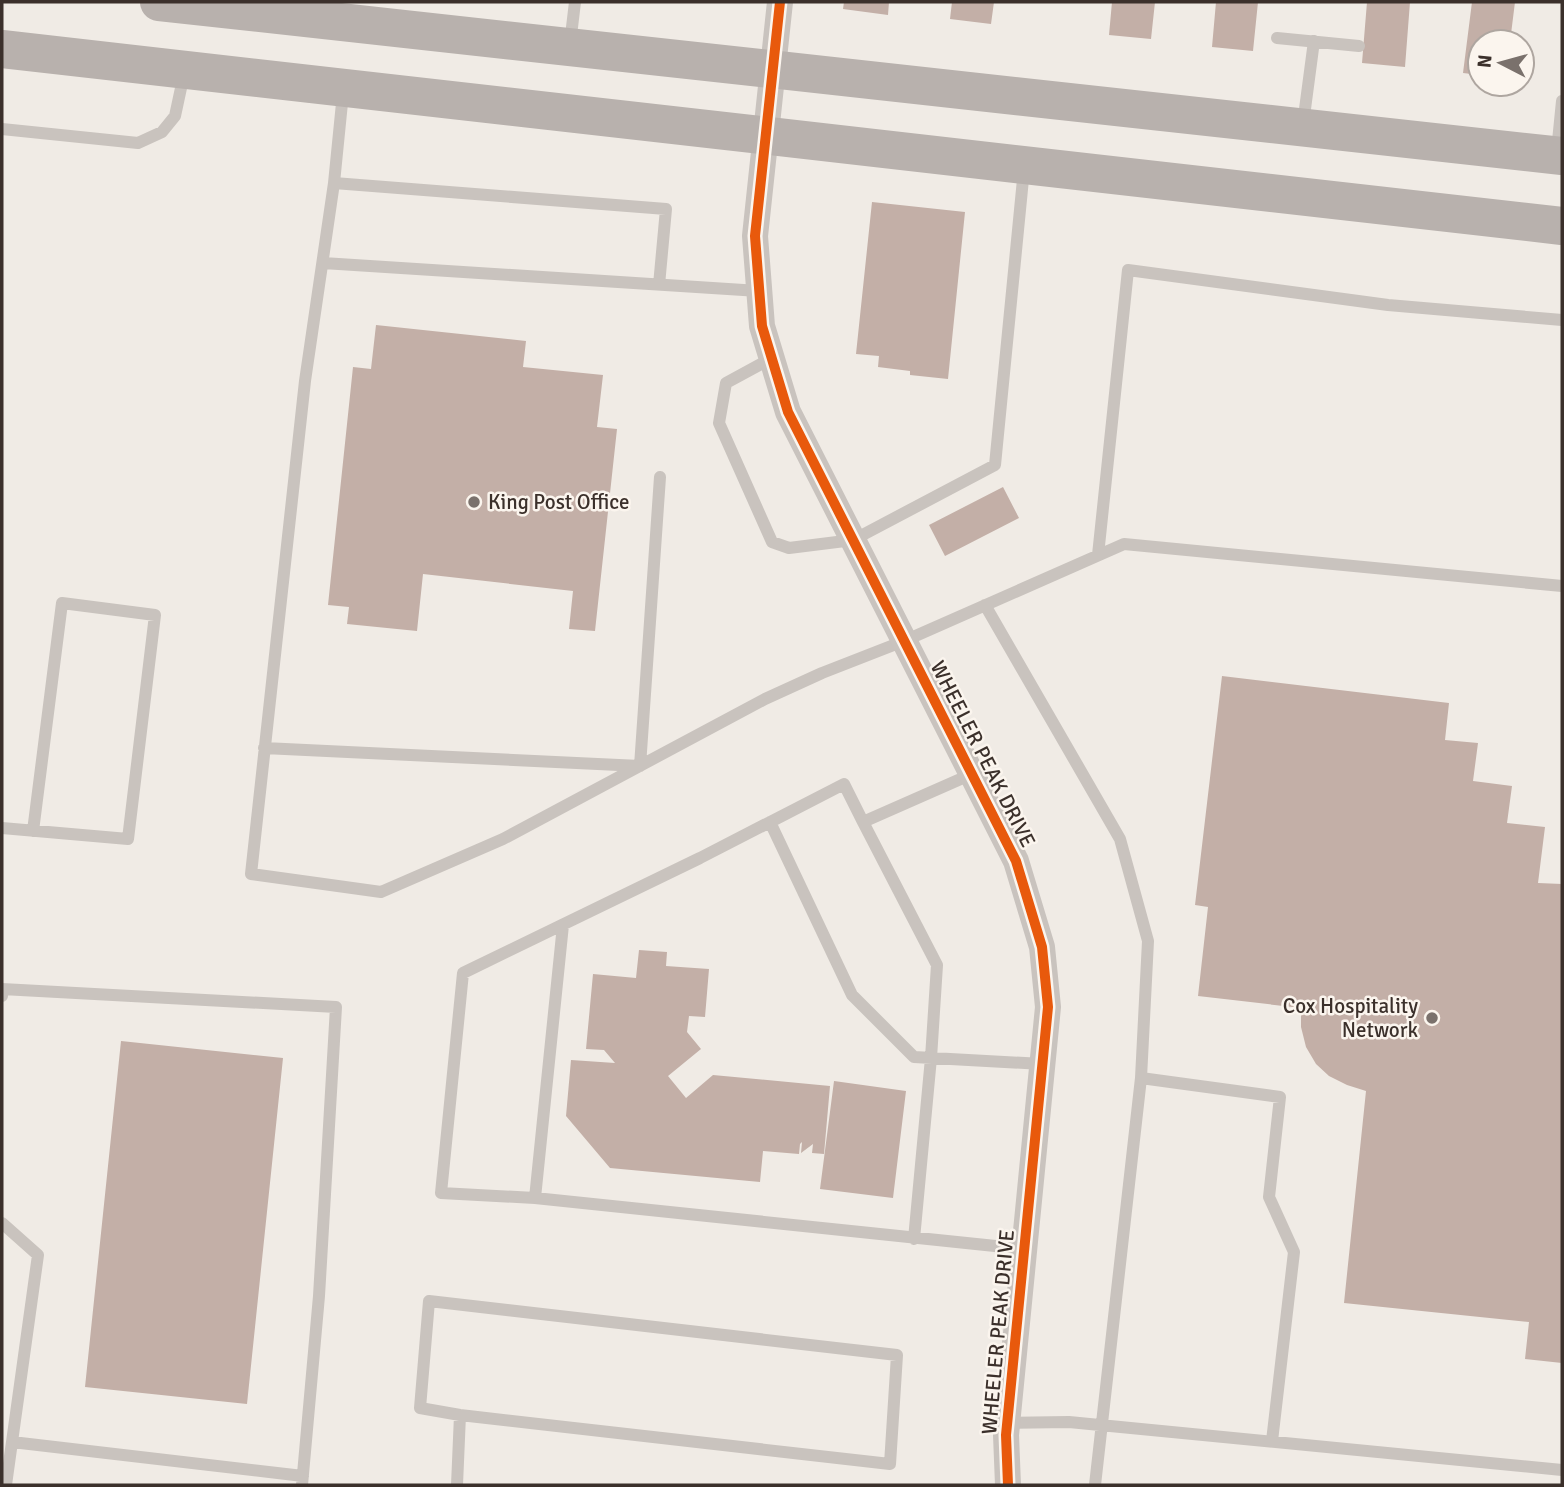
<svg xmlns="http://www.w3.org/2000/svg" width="1564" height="1487" viewBox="0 0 1564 1487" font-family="Signika,sans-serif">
	<rect width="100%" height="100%" fill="#f0ebe5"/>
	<!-- building -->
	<path fill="#c3afa7" d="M844,2H889L888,15L843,9Z
		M952,2H994L991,24L950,19Z
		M1112,2H1155L1151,39L1109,35Z
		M1216,2H1258L1253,51L1212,47Z
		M1367,2H1410L1405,67L1362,63Z
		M1472,2H1515L1510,42H1480V75L1463,73Z
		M872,202L965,212L948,379L910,375V371L878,367L879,356L856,354Z
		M376,325L526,341L523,367L603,375L597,427L617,429L595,631L569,629L573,591L423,574L417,631L347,624L349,607L328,605L353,367L371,369Z
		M1003,487L1019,518L945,556L929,525Z
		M1222,676L1449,703L1445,740L1478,743L1473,781L1512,786L1507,823L1545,827L1538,883L1562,884V1363L1525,1359L1529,1322L1344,1303L1366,1091L1347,1085L1329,1076L1316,1064L1306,1047L1301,1027V1008L1198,996L1208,907L1195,905Z
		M639,950L667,952L666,966L709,969L705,1017L689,1016L687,1032L701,1049L668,1076L686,1098L713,1075L830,1086L824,1154L812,1153L813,1144L801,1153L802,1142L800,1144L799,1154L763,1151L760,1182L610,1168L566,1116L571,1060L615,1063L604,1050L586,1049L593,974L636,978Z
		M121,1041L283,1058L247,1404L85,1387Z
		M834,1081L906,1091L893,1198L820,1189Z"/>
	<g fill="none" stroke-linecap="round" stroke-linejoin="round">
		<!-- lane -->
		<path stroke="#c9c3be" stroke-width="12" d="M1277,38L1359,46
			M570,44L575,2
			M343,93L334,183L305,381L251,874L381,892L503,839L765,699L822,673L904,641L1124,544L1562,586
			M1303,124L1314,41
			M2,129L138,143L162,132L175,116L184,74
			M1557,151L1562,101
			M334,183L666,209L659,285
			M323,263L759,291
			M772,358L726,383L719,423L772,542L789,548L853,540L995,465L1024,169
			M1098,555L1128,270L1388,305L1562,320
			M985,605L1120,839L1148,941L1141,1078L1280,1097L1269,1197L1294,1252L1272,1441
			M264,748L640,766L660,477
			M972,774L863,822L844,784L700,858L463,973L441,1193L535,1198L1024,1249
			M770,822L852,995L914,1057L1043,1064
			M863,822L937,965L931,1058L914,1239
			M2,828L128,839L155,615L62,603L33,831
			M2,996V989L336,1007L319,1296L302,1485
			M535,1198L563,925
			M2,1223L38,1255L6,1485
			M429,1301L897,1355L890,1464L460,1415L420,1408Z
			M1008,1423L1069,1422L1562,1470
			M12,1442L303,1476
			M457,1485L460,1415
			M1095,1485L1141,1078"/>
		<!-- street -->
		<path stroke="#c9c3be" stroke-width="26" d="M780,2L755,236L762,326L788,412L1016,861L1042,947L1048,1007L1006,1435L1008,1485"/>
		<!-- primary -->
		<path stroke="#b8b1ad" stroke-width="38" d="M159,2L1562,156
			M2,49L1562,226"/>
		<!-- cycleway casing -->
		<g stroke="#fbf5ee" stroke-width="15">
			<path id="cycleway" d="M780,2L755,236L762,326L788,412L1016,861L1042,947L1048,1007L1006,1435L1008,1485"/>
		</g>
		<!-- cycleway -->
		<use href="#cycleway" stroke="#e8590c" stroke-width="10"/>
	</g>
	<!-- markers -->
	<g fill="#7a716c" stroke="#fbf5ee" stroke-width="2.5">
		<circle cx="474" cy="502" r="7"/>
		<circle cx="1432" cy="1018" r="7"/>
	</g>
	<g text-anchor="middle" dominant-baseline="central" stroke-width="5" stroke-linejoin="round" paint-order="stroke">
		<!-- poi labels -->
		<g font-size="21" fill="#3b302b" stroke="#fbf5ee" text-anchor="start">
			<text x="488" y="502">King Post Office</text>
			<text x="1418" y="1006" text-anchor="end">Cox Hospitality<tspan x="1418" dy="24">Network</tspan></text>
		</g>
		<!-- street labels -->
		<g font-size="21" fill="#3b302b" stroke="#fbf5ee">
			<text transform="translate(983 754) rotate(63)">WHEELER PEAK DRIVE</text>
			<text transform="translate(998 1332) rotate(-85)">WHEELER PEAK DRIVE</text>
		</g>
	</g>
	<!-- border -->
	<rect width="1564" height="1487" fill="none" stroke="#3b302b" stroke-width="7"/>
	<!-- north arrow -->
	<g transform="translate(1501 63) rotate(276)"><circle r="33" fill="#fbf5ee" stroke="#aea6a0" stroke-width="2"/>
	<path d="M0-5L12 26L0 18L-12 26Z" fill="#7a716c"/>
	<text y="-10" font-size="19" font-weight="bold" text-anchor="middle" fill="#3b302b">N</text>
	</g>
</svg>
